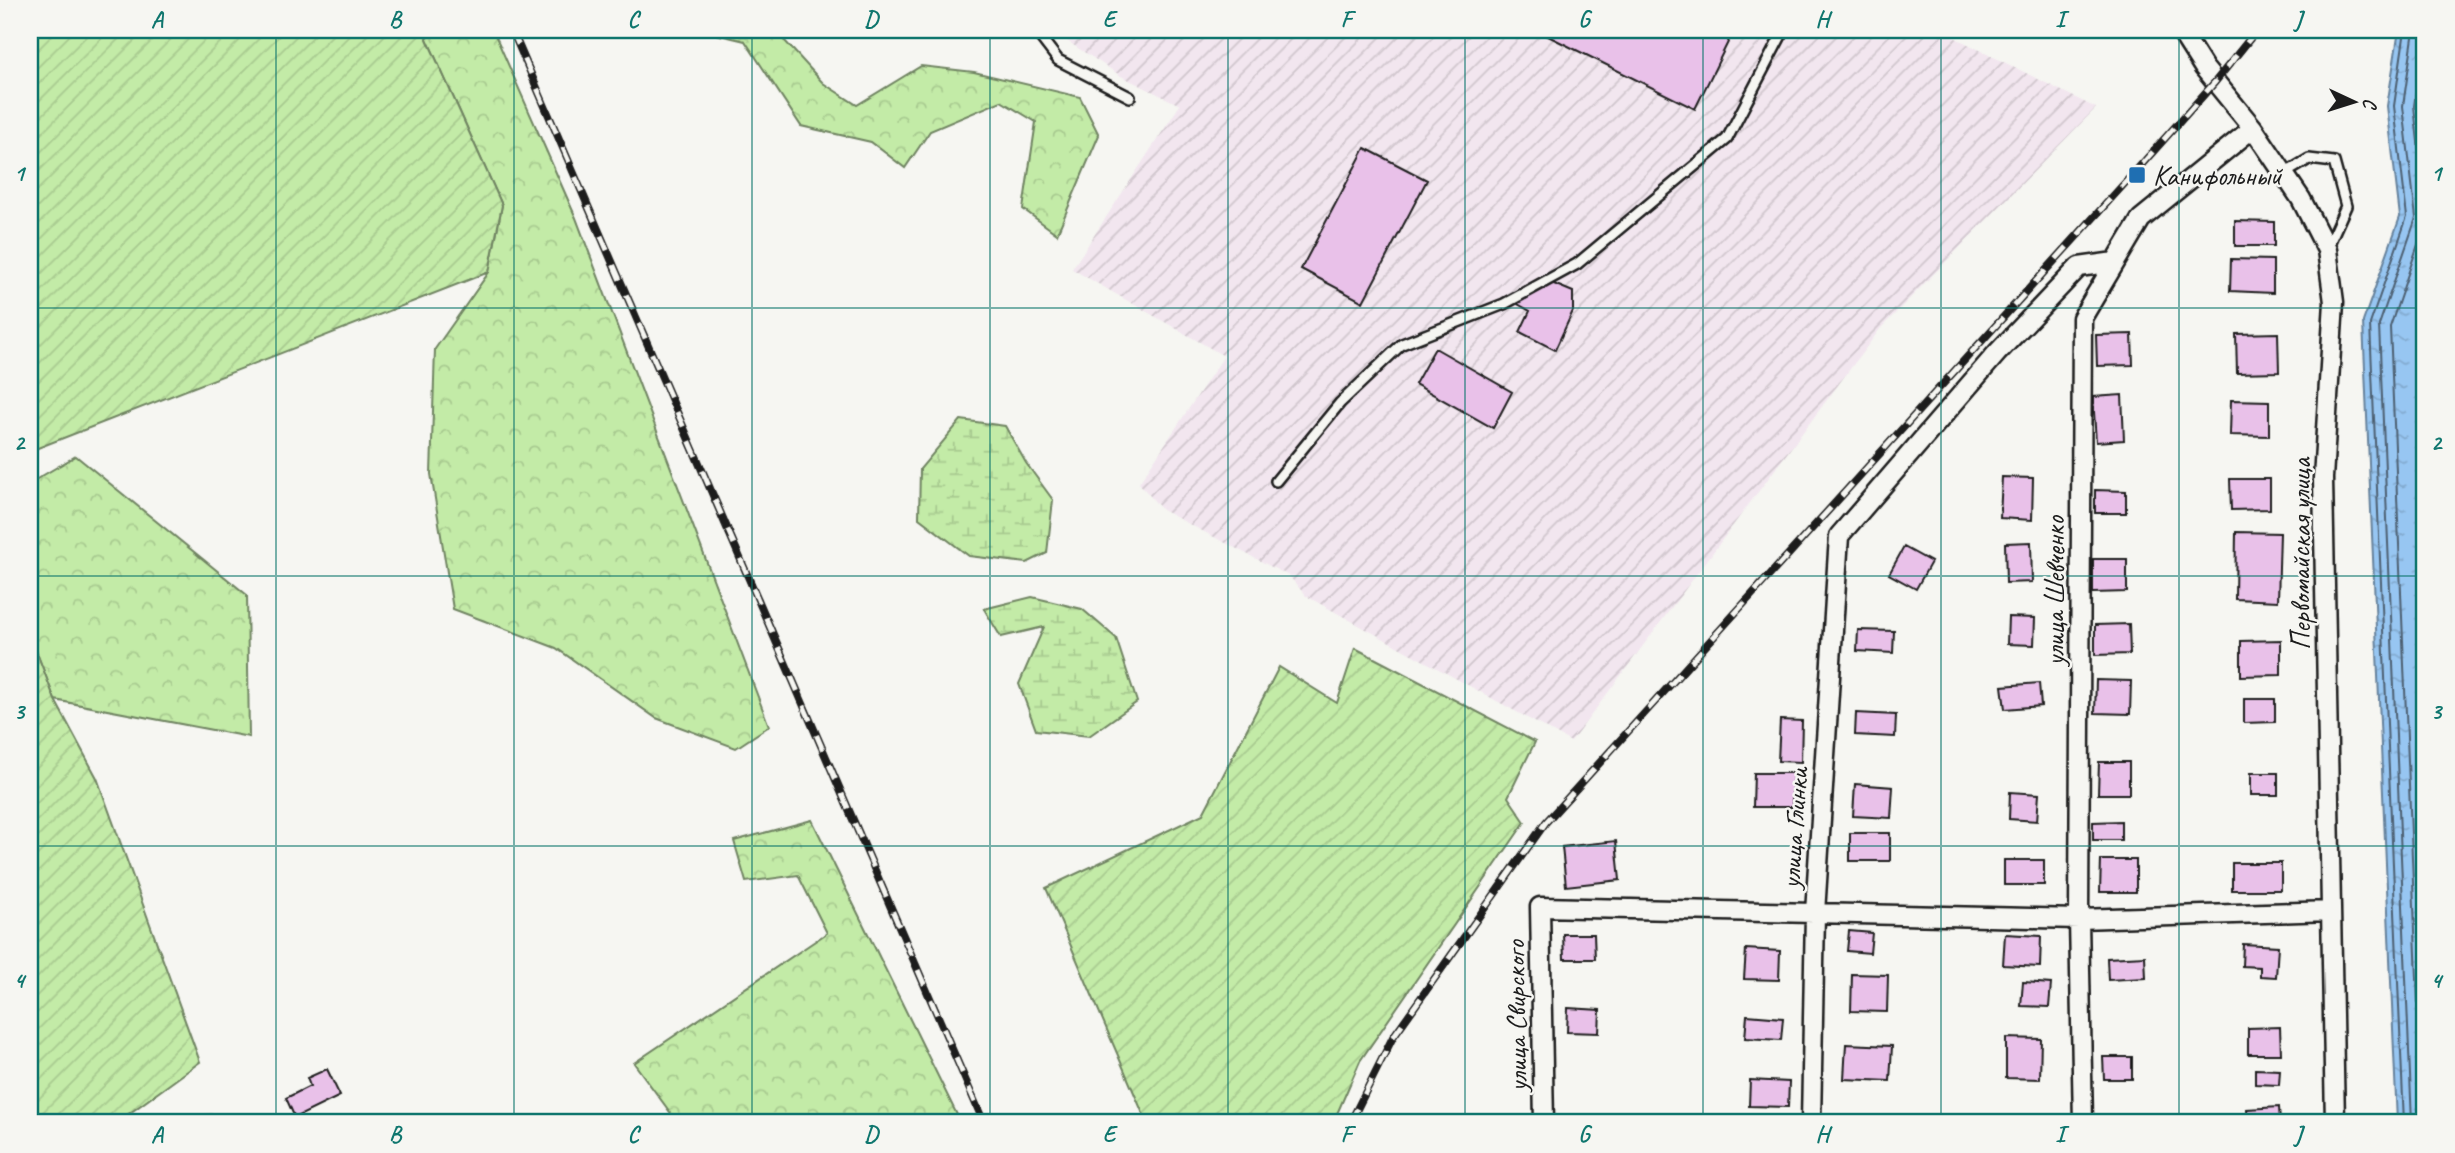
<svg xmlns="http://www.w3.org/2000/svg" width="2455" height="1153" viewBox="0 0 2455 1153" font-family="Caveat,sans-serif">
	<defs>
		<pattern id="industrial-furrows" width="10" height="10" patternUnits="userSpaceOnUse" patternTransform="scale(1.75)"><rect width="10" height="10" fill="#f2e6ef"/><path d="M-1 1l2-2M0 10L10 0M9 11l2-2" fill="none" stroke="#cfc5cc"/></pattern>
		<pattern id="forest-crowns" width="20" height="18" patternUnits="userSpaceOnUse" patternTransform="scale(1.75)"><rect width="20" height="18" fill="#c3eba7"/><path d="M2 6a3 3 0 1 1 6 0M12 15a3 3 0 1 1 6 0" fill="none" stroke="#a7c98f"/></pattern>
		<pattern id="wetland-marsh" width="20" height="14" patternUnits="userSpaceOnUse" patternTransform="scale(1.75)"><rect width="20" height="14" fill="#c3eba7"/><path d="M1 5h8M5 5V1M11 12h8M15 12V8" fill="none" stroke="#a7c98f"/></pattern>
		<pattern id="garden-furrows" width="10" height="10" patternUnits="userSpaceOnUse" patternTransform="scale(1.75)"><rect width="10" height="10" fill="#c3eba7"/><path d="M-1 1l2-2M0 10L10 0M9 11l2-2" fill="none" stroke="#a7c98f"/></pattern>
		<pattern id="water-ripples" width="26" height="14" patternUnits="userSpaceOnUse" patternTransform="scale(1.75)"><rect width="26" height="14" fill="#97c6f2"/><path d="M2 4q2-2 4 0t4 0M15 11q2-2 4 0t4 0" fill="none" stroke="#82aacf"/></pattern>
	</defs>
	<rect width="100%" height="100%" fill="#f6f6f2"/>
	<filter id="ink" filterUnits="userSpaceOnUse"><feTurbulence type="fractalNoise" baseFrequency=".0143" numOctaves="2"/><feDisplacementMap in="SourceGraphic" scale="14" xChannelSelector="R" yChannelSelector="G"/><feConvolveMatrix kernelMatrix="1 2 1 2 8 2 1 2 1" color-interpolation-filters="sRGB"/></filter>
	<g filter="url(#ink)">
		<!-- industrial -->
		<path fill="url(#industrial-furrows)" d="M1073,30H1940L2096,108L1880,329L1571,742L1306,596L1289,576L1162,510L1139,483L1224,356L1072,269L1180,105L1121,76L1067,41Z"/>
		<!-- forest -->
		<path fill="url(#forest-crowns)" stroke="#708462" stroke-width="2" d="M423,30H493L576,218L769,726L736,748L656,718L556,648L453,609L431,474L435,349L489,272L502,205Z
			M707,30H775L823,83L857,105L921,66L974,72L1080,97L1099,135L1057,234L1023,209L1036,122L1001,101L930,131L905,168L871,142L801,126L745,41L707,32Z
			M76,456L247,595L249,737L55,700L30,635V483Z
			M812,820L961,1123H678L634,1063L827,933L798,875L746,882L734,841Z
			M231,1114L229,1123H106L123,1118Z"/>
		<!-- wetland -->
		<path fill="url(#wetland-marsh)" stroke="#708462" stroke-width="2" d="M961,420L1005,426L1026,463L1053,500L1047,553L1027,563L969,556L919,518L920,469Z
			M1032,597L1082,609L1116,638L1137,702L1089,736L1036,730L1019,684L1044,627L1001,637L984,609Z"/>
		<!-- garden -->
		<path fill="url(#garden-furrows)" stroke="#708462" stroke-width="2" d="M30,30H423L502,205L489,272L30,451Z
			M30,635L55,700L97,778L200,1062L123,1118L106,1123H30Z
			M1355,648L1535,742L1508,797L1525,822L1360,1061L1333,1123H1147L1046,888L1203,814L1279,667L1337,703Z"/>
		<!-- water -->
		<path fill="url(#water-ripples)" stroke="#66829c" stroke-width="2" d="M2399,30H2425V1123H2397L2363,322L2400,217L2387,106Z"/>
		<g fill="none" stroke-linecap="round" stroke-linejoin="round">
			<!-- shore -->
			<path stroke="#4d6072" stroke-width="2" d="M2425,30L2414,106L2425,205
				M2404,1123L2370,324L2407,217L2394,106L2405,30
				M2412,1123L2379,325L2416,218L2403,106L2414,30
				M2423,1123L2390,327L2425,224"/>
		</g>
		<!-- building -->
		<path fill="#e9c1e9" stroke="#1c1c1c" stroke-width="2" d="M1536,30H1734L1695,109Z
			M1365,148L1427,180L1363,302L1301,269Z
			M2235,221L2274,222V246H2235Z
			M2231,259L2273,260V293L2230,291Z
			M1549,282L1573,292V311L1555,350L1520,332L1530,311L1516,303Z
			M2278,333L2279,372L2237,373L2236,334Z
			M2132,334L2133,365L2097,366L2096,335Z
			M1435,348L1512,392L1493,428L1415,384Z
			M2122,395L2124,440L2096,442L2093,397Z
			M2231,400L2269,401V436L2230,435Z
			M2002,477L2033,478L2032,520L2000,518Z
			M2230,479H2270V509L2231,510Z
			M2095,490L2126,491V513H2095Z
			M2236,532L2280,533L2278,601L2235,599Z
			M2031,542L2032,582L2006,583L2005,543Z
			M1904,547L1931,562L1916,589L1889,574Z
			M2093,559H2127V592L2093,593Z
			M2008,617L2035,618L2034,645L2007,644Z
			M2129,624L2130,654L2095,655V625Z
			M1858,630L1894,631L1893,653L1857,651Z
			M2281,640V675L2241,676V641Z
			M2096,680L2131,681L2130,714L2095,713Z
			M2039,683L2041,706L2005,709L2002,686Z
			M2244,699H2275V722L2244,723Z
			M1856,713L1896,715L1895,737L1855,735Z
			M1780,720L1802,721L1801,762L1778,761Z
			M2099,762H2129V794H2098Z
			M1754,773H1793L1792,807H1753Z
			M2251,773H2278V795H2251Z
			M1855,784L1893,787L1891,818L1853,816Z
			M2010,792L2039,794L2037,821L2009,819Z
			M2121,821V840H2093V822Z
			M1850,833H1890V861H1850Z
			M1616,841L1620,880L1566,886L1562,847Z
			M2004,860H2044V885H2004Z
			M2101,860H2136V892H2100Z
			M2232,863H2281V890H2232Z
			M1849,931L1872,933L1870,953L1847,951Z
			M1563,934H1594L1595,959H1564Z
			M2005,934L2041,936L2040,967L2003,965Z
			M2243,944L2278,946L2276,977L2260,976V967L2242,966Z
			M1746,949L1780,951L1779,980L1744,979Z
			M2145,956L2146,978L2108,980L2107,958Z
			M1852,974L1888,975L1887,1012L1851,1011Z
			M2023,982L2051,984L2049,1007L2021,1006Z
			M1568,1008L1600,1010L1599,1033L1567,1032Z
			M1747,1015L1783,1018L1781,1040L1745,1038Z
			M2280,1027L2281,1054H2248V1028Z
			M2006,1038L2041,1039L2040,1079L2006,1078Z
			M1846,1044L1892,1046L1890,1081L1844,1079Z
			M2103,1057H2132V1079H2104Z
			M327,1069L340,1096L295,1118L286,1098L310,1086L307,1078Z
			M2255,1069L2280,1070L2279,1085L2255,1084Z
			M1750,1080L1789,1082L1788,1107L1749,1106Z
			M2279,1107L2280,1123H2248L2247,1109Z
			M1605,1120V1123H1565V1122Z"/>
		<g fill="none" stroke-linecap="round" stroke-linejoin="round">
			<!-- lane casing -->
			<g stroke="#1c1c1c" stroke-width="14">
				<path id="lane" d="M1035,30L1058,60L1130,97
					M2284,174L2309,159L2334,162L2346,206L2327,248
					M1276,481L1340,403L1402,344L1504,304L1577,264L1727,139L1784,30"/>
			</g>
			<!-- street casing -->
			<g stroke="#1c1c1c" stroke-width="23">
				<path id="street" d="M2180,30L2204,68L2253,128L2301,199L2327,250L2334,302L2323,478L2335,1123
					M1544,1123L1540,907L2079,919L2331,911
					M1811,1123L1815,913L1839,536L1997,353L2079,267L2115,262
					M2083,1123L2079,919L2082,318L2141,219L2253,128"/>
			</g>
			<!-- lane -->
			<use href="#lane" stroke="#f6f6f2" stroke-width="9"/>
			<!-- street -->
			<use href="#street" stroke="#f6f6f2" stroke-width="18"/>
			<!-- rail casing -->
			<g stroke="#1c1c1c" stroke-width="8">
				<path id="rail" d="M512,30L984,1123
					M1350,1123L1393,1037L1546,822L2134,173L2215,82L2257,30"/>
			</g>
			<!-- rail -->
			<use href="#rail" stroke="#f6f6f2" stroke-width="5" stroke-dasharray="16" stroke-linecap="butt"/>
		</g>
	</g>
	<!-- grid -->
	<path fill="none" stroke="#0f766e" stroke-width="2" stroke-opacity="0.55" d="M276,30V1123M514,30V1123M752,30V1123M990,30V1123M1228,30V1123M1465,30V1123M1703,30V1123M1941,30V1123M2179,30V1123M30,308H2425M30,576H2425M30,846H2425"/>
	<!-- markers -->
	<rect fill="#1f6fb2" stroke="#f6f6f2" stroke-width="2.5" x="2128" y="166" width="18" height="18" rx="3.5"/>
	<g text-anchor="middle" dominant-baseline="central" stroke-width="5" stroke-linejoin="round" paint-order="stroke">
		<!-- poi labels -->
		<g font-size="28" fill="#1c1c1c" stroke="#f6f6f2" text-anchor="start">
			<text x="2153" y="175">Канифольный</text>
		</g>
		<!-- street labels -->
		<g font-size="28" fill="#1c1c1c" stroke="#f6f6f2">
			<text transform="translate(2300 554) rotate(-90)">Первомайская улица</text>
			<text transform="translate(2054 591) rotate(-90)">улица Шевченко</text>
			<text transform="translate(1794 828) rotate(-86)">улица Глинки</text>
			<text transform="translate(1516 1016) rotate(-91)">улица Свирского</text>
		</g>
	</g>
	<!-- margin -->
	<rect width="2455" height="1153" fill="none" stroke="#f6f6f2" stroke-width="77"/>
	<!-- north arrow -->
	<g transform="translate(2354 102) rotate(94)" stroke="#f6f6f2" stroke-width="5" paint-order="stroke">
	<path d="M0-5L12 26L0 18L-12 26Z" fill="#1c1c1c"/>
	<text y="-10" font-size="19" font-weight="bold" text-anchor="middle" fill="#1c1c1c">С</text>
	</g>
	<rect x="38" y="38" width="2378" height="1076" fill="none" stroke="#0f766e" stroke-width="2.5"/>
	<g font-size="23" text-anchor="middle" font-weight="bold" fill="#0f766e">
		<text x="157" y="27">A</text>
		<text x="395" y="27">B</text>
		<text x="633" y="27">C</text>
		<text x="871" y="27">D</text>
		<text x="1109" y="27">E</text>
		<text x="1346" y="27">F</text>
		<text x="1584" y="27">G</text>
		<text x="1822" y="27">H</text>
		<text x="2060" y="27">I</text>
		<text x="2298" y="27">J</text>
		<text x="19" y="181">1</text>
		<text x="2436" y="181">1</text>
		<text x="19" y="450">2</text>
		<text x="2436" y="450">2</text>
		<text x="19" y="719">3</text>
		<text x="2436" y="719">3</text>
		<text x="19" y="988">4</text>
		<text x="2436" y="988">4</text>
		<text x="157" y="1142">A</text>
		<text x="395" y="1142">B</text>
		<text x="633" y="1142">C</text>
		<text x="871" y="1142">D</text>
		<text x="1109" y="1142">E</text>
		<text x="1346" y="1142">F</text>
		<text x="1584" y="1142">G</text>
		<text x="1822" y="1142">H</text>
		<text x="2060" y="1142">I</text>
		<text x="2298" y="1142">J</text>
	</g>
</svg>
